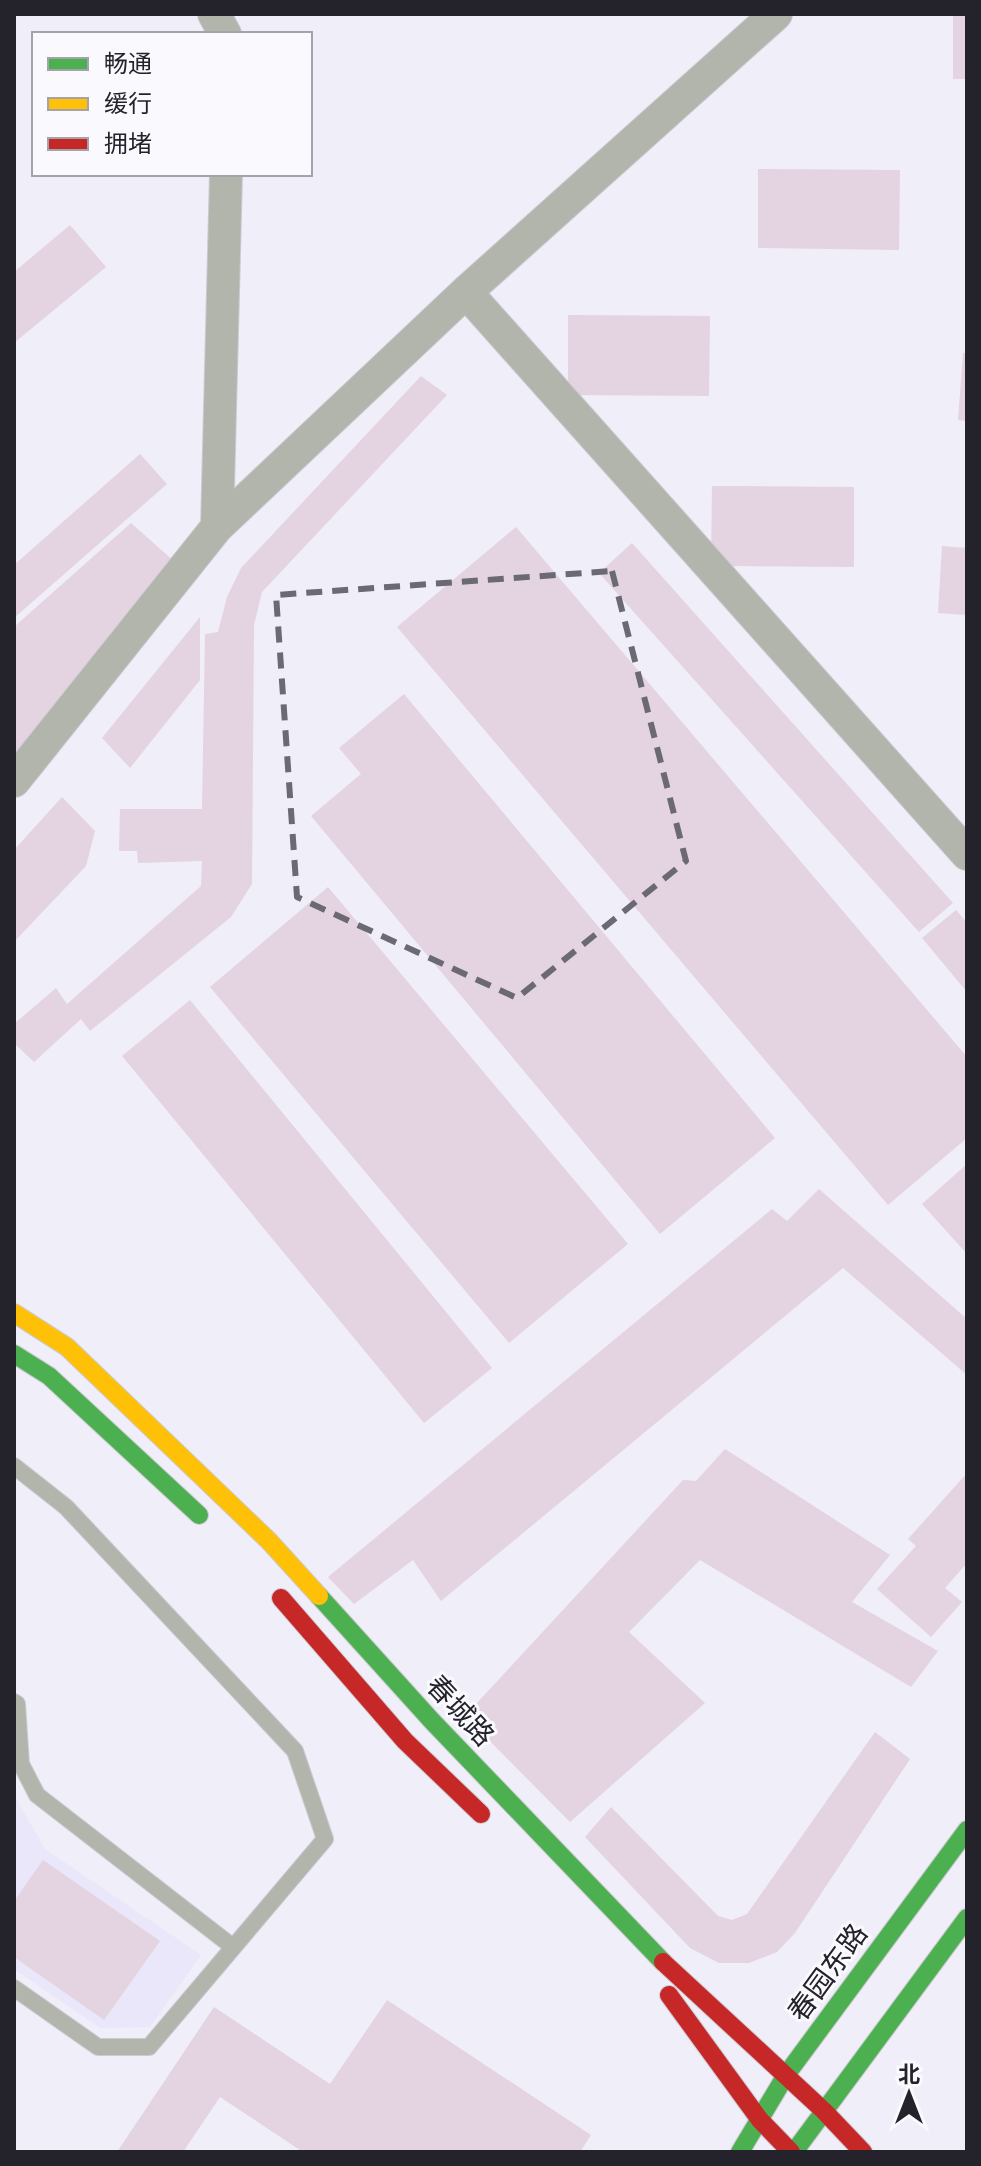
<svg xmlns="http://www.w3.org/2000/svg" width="981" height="2166" viewBox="0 0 981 2166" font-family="'Titillium Web','Noto Sans SC',sans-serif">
	<rect width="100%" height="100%" fill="#f0eef8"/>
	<!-- built -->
	<path fill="#eae7fa" d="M14,1795L45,1849L201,1955L150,2027L100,2028L14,1969Z"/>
	<!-- building -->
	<path fill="#e4d3e1" d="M953,14H967V79H953Z
		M758,169L900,170L899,250L758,248Z
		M70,225L106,267L14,343V272Z
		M568,315L710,316L709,396L568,395Z
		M963,353L967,354V421L958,420Z
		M421,376L447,395L262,592L254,625L252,884L231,917L90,1031L81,1019L34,1062L14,1043V1024L56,988L67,1004L201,886L202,861L138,863L137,851H119L120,809H202L205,634L218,632L227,597L241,568Z
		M140,454L167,484L14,618V565Z
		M712,486L854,487V567L711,566Z
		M131,523L176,563L14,762V627Z
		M516,527L967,1057V1138L888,1205L397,627Z
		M632,543L953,903L919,932L599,573Z
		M942,546L967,548V615L938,613Z
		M200,617V680L130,768L102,738Z
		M404,694L775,1138L660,1234L311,816L361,774L339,748Z
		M62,797L95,831L86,866L14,942V850Z
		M328,887L628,1244L509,1343L210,987Z
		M956,910L967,923V992L922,938Z
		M190,1000L492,1368L424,1423L122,1056Z
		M967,1164V1254L922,1204Z
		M819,1189L967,1319V1375L843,1268L441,1601L413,1560L354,1604L328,1577L772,1209L787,1221Z
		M725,1449L890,1555L852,1602L938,1651L911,1687L700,1560L629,1632L705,1703L570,1822L465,1716L683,1480L696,1481Z
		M967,1473V1563L945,1588L962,1602L931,1637L877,1589L916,1546L908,1539Z
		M875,1732L910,1759L795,1933L777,1952L749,1963H719L690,1948L585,1837L611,1807L718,1916L732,1920L747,1914Z
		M43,1860L160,1941L104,2020L14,1957V1901Z
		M387,2000L591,2135L580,2152H303L220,2097L183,2152H117L214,2007L330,2084Z"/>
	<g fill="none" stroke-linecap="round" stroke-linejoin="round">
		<!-- lane casing -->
		<g stroke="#cccad2" stroke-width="18">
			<path id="lane" d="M14,1466L66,1507L295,1751L325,1839L149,2047H98L14,1988
				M14,1702L17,1704L21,1764L37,1795L233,1947"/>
		</g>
		<!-- street casing -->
		<g stroke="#cccad2" stroke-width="34">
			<path id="street" d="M214,14L225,34
				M466,292L967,854
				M217,527L226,174
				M14,781L217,527L466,292L776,14"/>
		</g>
		<!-- fast casing -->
		<g stroke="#cccad2" stroke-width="20">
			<path id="fast" d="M14,1354L49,1376L199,1515
				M319,1596L432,1721L663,1962
				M740,2152L786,2075L967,1830
				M794,2152L967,1918"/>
		</g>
		<!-- slow casing -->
		<g stroke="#cccad2" stroke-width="20">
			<path id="slow" d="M14,1313L67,1347L269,1541L319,1596"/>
		</g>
		<!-- jam casing -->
		<g stroke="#cccad2" stroke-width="20">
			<path id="jam" d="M281,1598L405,1741L481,1814
				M663,1962L824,2111L863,2152
				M669,1995L760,2120L791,2152"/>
		</g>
		<!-- lane -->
		<use href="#lane" stroke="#b2b5ac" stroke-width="16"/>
		<!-- street -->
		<use href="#street" stroke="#b2b5ac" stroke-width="32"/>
		<!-- fast -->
		<use href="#fast" stroke="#4caf50" stroke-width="18"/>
		<!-- slow -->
		<use href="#slow" stroke="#ffc107" stroke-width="18"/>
		<!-- jam -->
		<use href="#jam" stroke="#c62828" stroke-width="18"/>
	</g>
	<!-- marked area -->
	<path fill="none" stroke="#6b6973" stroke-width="6" stroke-dasharray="16 10" stroke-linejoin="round" d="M612,571L686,861L517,998L297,897L276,595Z"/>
	<g text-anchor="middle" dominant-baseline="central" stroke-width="6" stroke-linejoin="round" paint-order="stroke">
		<!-- street labels -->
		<g font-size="28" fill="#24222b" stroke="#f9f9fe">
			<text transform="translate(461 1710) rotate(47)">春城路</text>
			<text transform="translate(827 1972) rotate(-54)">春园东路</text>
		</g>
	</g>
	<!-- border -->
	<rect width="981" height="2166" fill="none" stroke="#24222b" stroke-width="32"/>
	<!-- legend -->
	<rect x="32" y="32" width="280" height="144" fill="#f9f9fe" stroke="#a4a3aa" stroke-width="2"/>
	<rect x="48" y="58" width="40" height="12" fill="#4caf50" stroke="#a4a3aa" stroke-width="2"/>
	<text x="104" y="72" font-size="24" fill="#24222b">畅通</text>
	<rect x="48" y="98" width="40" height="12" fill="#ffc107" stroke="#a4a3aa" stroke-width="2"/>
	<text x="104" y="112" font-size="24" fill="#24222b">缓行</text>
	<rect x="48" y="138" width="40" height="12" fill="#c62828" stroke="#a4a3aa" stroke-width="2"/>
	<text x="104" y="152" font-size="24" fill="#24222b">拥堵</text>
	<!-- north arrow -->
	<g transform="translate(909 2094)" stroke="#f9f9fe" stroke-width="6" paint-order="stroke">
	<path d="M0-6L14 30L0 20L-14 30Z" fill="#24222b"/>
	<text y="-12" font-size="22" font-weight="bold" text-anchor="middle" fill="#24222b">北</text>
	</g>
</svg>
